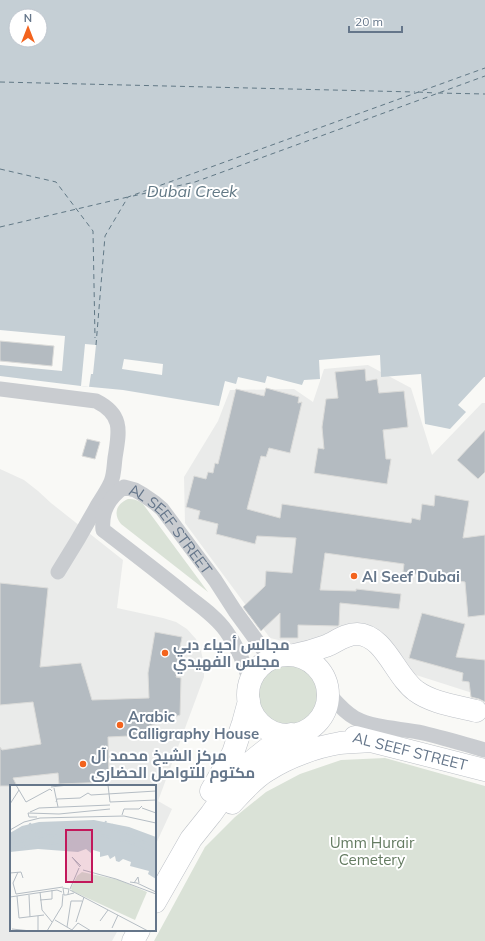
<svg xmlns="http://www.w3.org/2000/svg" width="485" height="941" viewBox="0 0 485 941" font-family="Mulish,Cairo,sans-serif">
	<rect width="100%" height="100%" fill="#f9f9f6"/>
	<!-- built -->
	<path fill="#eaebea" d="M368,365L411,388L432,455L482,403H485V697L416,675L362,628L295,644L270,638L185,523L184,477L218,421L230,390L294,389L313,402L324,369Z
		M0,469L24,480L38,491L51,503L123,560L117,608L163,618L176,622L187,629L196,639L201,651L204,664V677L158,801L172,809L155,846V786H11V930H118L112,941H0Z"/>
	<!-- green -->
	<path fill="#dae2d7" d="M128,499C134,499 138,500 143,504L208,592L121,524C113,514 116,504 128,499Z
		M254 694a34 34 0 1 1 68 0a34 34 0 1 1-68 0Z
		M385,758L485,786V941H154L205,847L235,817L266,792L300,774L341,760Z"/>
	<!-- water -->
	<path fill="#c5cfd5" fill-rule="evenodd" d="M0,0H485V377H484L458,405L466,412L450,429L425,424L421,374L381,377L380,355L319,360L320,379L304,380L302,385L267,376L265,383L238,377L236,384L225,381L219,406L123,390L81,386L0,376ZM16,16H40V40H16Z"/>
	<!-- pier -->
	<path fill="#f9f9f6" d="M0,330L65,336L62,371L0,365Z
		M85,344L96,345L93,374H91L89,387L81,386Z
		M124,359L163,364L162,375L122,369Z"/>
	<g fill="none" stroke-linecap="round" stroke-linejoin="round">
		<!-- ferry -->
		<path stroke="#617885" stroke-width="1" stroke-dasharray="5 4" stroke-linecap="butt" d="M0,82L415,92
			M418,92L435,93
			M438,93L485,94
			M0,169L56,182L93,231L95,338
			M133,196L195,182L485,76
			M0,227L128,197
			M96,345L105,236L128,197L485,68"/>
	</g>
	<!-- building -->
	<path fill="#b4bbc1" stroke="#dbdbd9" d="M0,341L54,346L52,366L0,361Z
		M365,369L366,381L377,379L379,393L404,391L408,427L383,430L386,459H391L387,484L314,473L318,448L324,449L322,427L326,399L338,398L335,372Z
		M266,388L299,397L298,403L302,402L290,453L269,448L266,457L261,456L247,509L280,518L282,504L411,523L412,518L420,520L422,504L434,506L435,495L469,501L463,538L485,535V615L468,617L465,582L403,572L404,564L325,553L320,590L356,591V589L401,594L399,609L340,603L339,625L338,626L298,625V638H280V613L261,631L243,607L265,586L266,571L292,573L296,538L257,536L255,544L216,534L218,524L198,519L200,511L186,507L194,476L206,479L208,472L213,473L215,463L218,464L236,389L264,396Z
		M485,430V472L478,479L457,460Z
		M87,439L100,442L95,459L82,456Z
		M0,583L48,588L40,667L81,663L92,700L149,698L148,673L155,632L182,637L175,673L177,674L176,677L181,678L180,715L149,726V735L108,737L109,782L59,784L58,773L13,778L17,786H0V747L2,750L41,744L33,702L0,705Z
		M422,613L465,624L456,657L485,660V702L479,699L471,697L469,682L462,681L463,673L409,658Z"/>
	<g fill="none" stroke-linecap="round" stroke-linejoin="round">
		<!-- secondary casing -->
		<g stroke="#bdc1c7" stroke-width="23">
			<path id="secondary" d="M294,655C304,653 315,650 326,646C336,642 345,634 357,634C385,635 395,676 416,691C432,703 457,706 476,711
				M248 695a40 40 0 1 1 80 0a40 40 0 1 1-80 0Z
				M355,737L485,770
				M211,791L233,753L243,723L249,701
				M232,803C243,791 254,778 268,770C288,757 316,747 340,743C350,742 360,742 370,741
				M155,902L191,839L211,814L236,779L245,767L257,757L271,746L291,734
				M133,941L139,930"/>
		</g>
		<!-- street -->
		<g stroke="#c9ccd0" stroke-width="15">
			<path d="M0,389L96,401C124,415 119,432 115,458C114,466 114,475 111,482C107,491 102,498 97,506C85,528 72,550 58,572"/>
			<path id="s1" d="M250,683C245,664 238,647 226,631C217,618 203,608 190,598C162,575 133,553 103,530C101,511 109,498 124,487L135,490L142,494L155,503L162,509L215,580L235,611L270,659"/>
			<path d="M328,693C336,702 344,712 355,718C376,729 400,728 423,733C444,738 464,744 485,750"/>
		</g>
		<!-- secondary -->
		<use href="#secondary" stroke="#fff" stroke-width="22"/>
	</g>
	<!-- markers -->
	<g fill="#f3631d" stroke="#fff" stroke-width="1.5">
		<circle cx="354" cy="576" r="4"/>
		<circle cx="165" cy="653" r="4"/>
		<circle cx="120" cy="725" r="4"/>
		<circle cx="83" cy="764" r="4"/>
	</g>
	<g text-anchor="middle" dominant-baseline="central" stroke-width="4" stroke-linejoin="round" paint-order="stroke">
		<!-- street labels -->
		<g font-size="15" fill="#65768a" stroke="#fff">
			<text stroke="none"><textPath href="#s1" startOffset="332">AL SEEF STREET</textPath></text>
			<text transform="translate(410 751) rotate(14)">AL SEEF STREET</text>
		</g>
		<!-- poi labels -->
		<g font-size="15" font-weight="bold" fill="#65768a" stroke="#fff" text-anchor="start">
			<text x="362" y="576">Al Seef Dubai</text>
			<text x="173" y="644">مجالس أحياء دبي<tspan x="173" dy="17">مجلس الفهيدي</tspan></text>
			<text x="128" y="716">Arabic<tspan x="128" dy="17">Calligraphy House</tspan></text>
			<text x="91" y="755">مركز الشيخ محمد آل<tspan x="91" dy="17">مكتوم للتواصل الحضارى</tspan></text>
		</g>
		<!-- park labels -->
		<g font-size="15" fill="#647b61" stroke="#fff">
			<text x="372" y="842">Umm Hurair<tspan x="372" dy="17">Cemetery</tspan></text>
		</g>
		<!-- water labels -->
		<g font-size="16" font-style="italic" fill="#617885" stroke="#fff">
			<text x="192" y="191">Dubai Creek</text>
		</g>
	</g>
	<!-- overview -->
	<g transform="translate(10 785)">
		<rect width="146" height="146" fill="#f9f9f6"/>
		<path d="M72,87L109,95L137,107L125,135L62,106L61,103L67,91Z" fill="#dae2d7"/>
		<path d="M84,35L119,42L146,52V94L138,89L139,86L120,81L121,77L113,74L109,77L106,76L105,71L100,74L98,70L90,72V67L83,65L81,68L76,64L68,67L28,64L0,67V48L12,41L29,37Z" fill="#c5cfd5"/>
		<path fill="none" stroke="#c5cfd5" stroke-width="2" d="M20,38L22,45L36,50M102,39L103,44L146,62M81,49L93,44L96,36M39,51L59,55L61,64M0,55L16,47L20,39M0,59L34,51L91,50L124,59L146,70M0,63L55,57L78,50"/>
		<path fill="none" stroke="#b5bdc4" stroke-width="1" d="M6,0L16,17L40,4L42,6M98,0L100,17M41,2L58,0M44,3L48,22M78,8L81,10L146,6M46,17L47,14L70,13L78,8M100,17L146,15M0,19L9,5M132,23L146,28M20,27L29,23L100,20M112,30L114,24H129L132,21M27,32H19L18,28L49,29L100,24M0,45L14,37L30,33L114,31L146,38M70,82L62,72L71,81M73,85L106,94L146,109M8,87L3,98L6,109L53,102M0,88L11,87L13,93M120,97L127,98L146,107M124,98L128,92L129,98M60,104L69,83M60,105L138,146M30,107L32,125L42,137M58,109L59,104L53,103L54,110H56L64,108M19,110L20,132M7,111L9,133L34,130M0,112L47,105L52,107M30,115L42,114V105M28,131V146M45,135L62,145M90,136L98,125M66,137L74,112M57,142L61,116H72M102,143L108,130M2,144L21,146M37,146L52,121L53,109M61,146L68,138L81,146"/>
		<path fill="#c2185b" fill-opacity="0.15" stroke="#c2185b" stroke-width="2" d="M56,45H82V97H56Z"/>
		<rect width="146" height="146" fill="none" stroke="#65768a" stroke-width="2"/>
	</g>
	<!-- north arrow -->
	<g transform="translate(28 28)"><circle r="19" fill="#ffffff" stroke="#c1c8d0"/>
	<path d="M0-3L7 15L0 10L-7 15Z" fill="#f3631d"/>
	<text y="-6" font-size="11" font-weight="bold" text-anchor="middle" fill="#65768a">N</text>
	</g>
	<!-- scale -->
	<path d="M349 26v6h53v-6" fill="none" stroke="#65768a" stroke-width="2"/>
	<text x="355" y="26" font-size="12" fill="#65768a" stroke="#ffffff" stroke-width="3" paint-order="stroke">20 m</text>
</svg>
